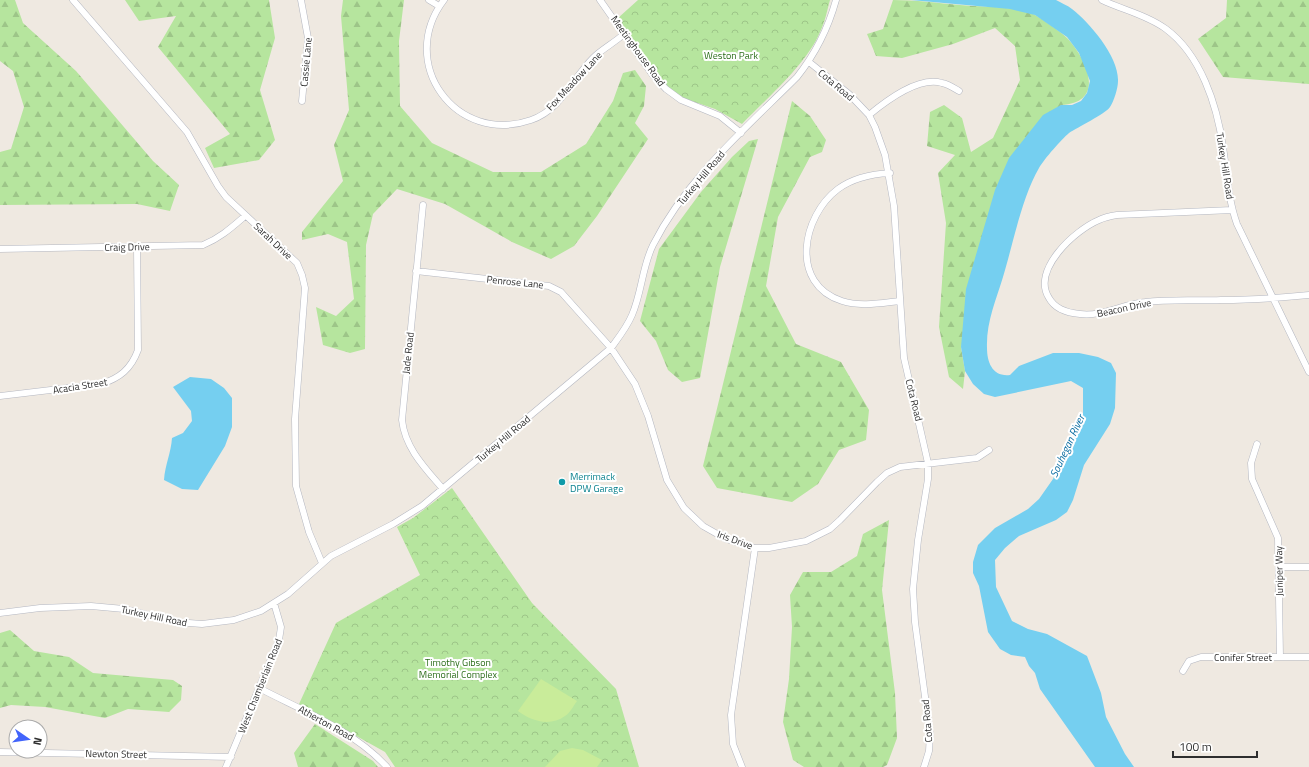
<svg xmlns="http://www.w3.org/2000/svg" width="1309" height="767" viewBox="0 0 1309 767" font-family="'Titillium Web',sans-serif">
	<defs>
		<pattern id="forest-firs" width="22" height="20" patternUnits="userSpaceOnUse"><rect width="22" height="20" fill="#b6e59e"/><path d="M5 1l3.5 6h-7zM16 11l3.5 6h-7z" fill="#9dc588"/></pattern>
		<pattern id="park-crowns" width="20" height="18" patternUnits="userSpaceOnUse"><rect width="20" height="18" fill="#b6e59e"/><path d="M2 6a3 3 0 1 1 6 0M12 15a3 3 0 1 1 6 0" fill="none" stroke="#9dc588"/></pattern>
	</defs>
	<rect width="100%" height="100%" fill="#efe9e1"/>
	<!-- forest -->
	<path fill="url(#forest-firs)" d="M0,0H15L23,23L76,71L153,161L179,185L170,211L137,204L0,205V152L11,149L24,107L13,71L0,61Z
		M125,0H269L275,38L260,90L275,140L259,160L214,168L205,148L230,134L158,47L176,16L139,21Z
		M343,0H404L399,41L400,106L432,143L493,172H541L586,144L613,101L623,73L635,70L646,86L644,106L635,123L648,139L597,216L574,246L551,259L512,242L445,204L397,189L373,214L366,245L365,349L350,353L323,345L316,307L336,316L354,299L347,242L328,234L302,240V232L343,181L334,145L349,110L341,16Z
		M893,0C915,0 938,3 960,5C979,7 1019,6 1035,15C1044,20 1061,32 1067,38C1088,60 1106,103 1061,105L961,347L965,371L963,389L949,377L939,327L946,223L938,173L955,155L927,146L930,112L944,105L962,118L971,152L993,138L1020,80L1015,46L995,28L953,44L902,58L876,56L867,34L883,29Z
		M1227,0H1309V84L1223,77L1198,39L1226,18Z
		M792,101L810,116L826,140L822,152L810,157L778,217L766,286L796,344L841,362L869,410L866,440L839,450L818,484L792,502L717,488L703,466Z
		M758,139L720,267L700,378L682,382L668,370L656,341L640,321L659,249L701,192L732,157L749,141Z
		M889,520L882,590L895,693L897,738L887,765L883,767H804L793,760L783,722L789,679L792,627L790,595L803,572H831L857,556L863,534Z
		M10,630L34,651L69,657L93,673L173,680L182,686L181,700L169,712L128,709L105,718L45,707L11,705L0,708V633Z
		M315,724L373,761L378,767H298L294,753Z"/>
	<!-- park -->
	<path fill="url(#park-crowns)" d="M638,0H830C827,11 825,22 820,32C807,64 766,99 742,124L715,109L683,98L666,87L654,74L618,18Z
		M452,488L532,603L616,689L639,767H395L385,752L299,704L336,623L420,575L397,527L413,518Z"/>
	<!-- pitch -->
	<path fill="#c9ec9a" d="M541,679L577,701C574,705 570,713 565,716C550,727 531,721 518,711Z
		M572,748L583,750L602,760L597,767H545L560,751Z"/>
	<!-- water -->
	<path fill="#75cff0" d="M911,0H1056C1061,3 1067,5 1072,9C1090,23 1119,57 1118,81C1118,88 1114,101 1110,107C1105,114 1078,127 1069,133C1061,140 1045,158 1039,168C1022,197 1013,244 1003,277C996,300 986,323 987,348C987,363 993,377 1010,375L1019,366L1053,353H1079L1098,357L1111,363L1116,373L1115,408L1110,424L1084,465L1073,500L1067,512L1056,520L1019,536L1005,548L995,560L996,587L1012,621L1028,629L1047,634L1087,656L1101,693L1106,717L1125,754L1134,767H1095L1040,689L1035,673L1029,666L1025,657L1011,655L1000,649L988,632L979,586L973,573V562L978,545L995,528L1028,509L1039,499L1053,479L1083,414V388L1071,381L995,397L984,394L973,384L965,371L961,347L966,289L995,190L1009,158L1043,115L1061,105H1072L1081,101L1087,93L1090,81L1079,53L1067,37L1035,15L1010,9Z
		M190,377L211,379L224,388L232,398V427L225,446L198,490L182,489L164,480C165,465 171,453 172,438L183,433L192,421L191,411L173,387Z"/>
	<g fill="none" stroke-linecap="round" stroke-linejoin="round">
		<!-- minor casing -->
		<g stroke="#b4b7c1" stroke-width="7">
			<path id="minor" d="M73,0L187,132L218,186L226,197L297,263L302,275L305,288L295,419L296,486L309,532L322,563
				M301,0L308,38L302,101
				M429,0L439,6
				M444,0C396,63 456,146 531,120C561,110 572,79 593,58C602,49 614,43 624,34
				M600,0L652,74L666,89L681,100L720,116L741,133
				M1102,0C1123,10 1147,15 1166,29C1201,55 1217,105 1223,147C1227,173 1228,199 1237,224L1309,372
				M809,62L849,94L869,115L875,127L885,155L894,206L904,358L928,463V479L918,540L913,589L915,622L930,734L929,751L924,767
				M869,115C886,101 918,76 942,83C948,84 954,88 959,91
				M890,173C871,174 853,178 838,189C802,216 789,284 842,301C860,307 881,303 899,301
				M423,205L402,420C405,448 425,468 443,489
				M1232,210L1117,215C1111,216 1105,217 1099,220C1075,230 1031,270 1049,298C1055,309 1068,313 1080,314C1102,317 1123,304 1145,302C1170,299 1196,301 1221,300C1251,300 1280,298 1309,295
				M0,249L203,245C220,238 231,228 245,216
				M416,271L549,286L561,292L611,348L635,384L648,416L667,480L684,508L703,526L726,539L755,548H769L806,541L830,529L840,520L877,482L887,473L900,467L977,458L989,450
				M0,396L101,384C120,378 131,369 138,350L137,247
				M1257,444L1251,463L1252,479L1278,538L1280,657
				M1279,567H1309
				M0,613L40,608L91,606L124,609L176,622L202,624L234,620L261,611L288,594L331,556L393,524L422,506L611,348C619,337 627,327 632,315C642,292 642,267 653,245C687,178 745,129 797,77C816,53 828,29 836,0
				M1183,671L1189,661L1201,657H1309
				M259,688C303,711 353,730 387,767
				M0,752L231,757
				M226,767L279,640L281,627L274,603
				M742,767L733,744L731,715L755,548"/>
		</g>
		<!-- minor -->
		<use href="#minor" stroke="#fff" stroke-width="6"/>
	</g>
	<!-- markers -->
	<circle fill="#0f9aa8" stroke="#fff" stroke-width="1.5" cx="562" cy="482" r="4"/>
	<g text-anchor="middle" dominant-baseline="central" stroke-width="4" stroke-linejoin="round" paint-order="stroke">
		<!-- street labels -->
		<g font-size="10" fill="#2e2e2e" stroke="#fff">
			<text transform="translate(638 51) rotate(54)">Meetinghouse Road</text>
			<text transform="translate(306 62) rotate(-85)">Cassie Lane</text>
			<text transform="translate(574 81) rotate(-47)">Fox Meadow Lane</text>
			<text transform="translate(836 85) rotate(40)">Cota Road</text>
			<text transform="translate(1225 166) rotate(81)">Turkey Hill Road</text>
			<text transform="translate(701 178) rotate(-50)">Turkey Hill Road</text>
			<text transform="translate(273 241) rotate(43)">Sarah Drive</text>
			<text transform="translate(127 247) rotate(-1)">Craig Drive</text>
			<text transform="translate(515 282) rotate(6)">Penrose Lane</text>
			<text transform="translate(1124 308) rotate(-12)">Beacon Drive</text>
			<text transform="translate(408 353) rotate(-84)">Jade Road</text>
			<text transform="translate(80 386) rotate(-9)">Acacia Street</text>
			<text transform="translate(914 400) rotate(76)">Cota Road</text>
			<text transform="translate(503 439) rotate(-40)">Turkey Hill Road</text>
			<text transform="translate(735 540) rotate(20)">Iris Drive</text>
			<text transform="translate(1279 571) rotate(-91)">Juniper Way</text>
			<text transform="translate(154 616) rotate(12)">Turkey Hill Road</text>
			<text x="1243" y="657">Conifer Street</text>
			<text transform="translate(260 686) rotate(-68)">West Chamberlain Road</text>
			<text transform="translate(927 721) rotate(-95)">Cota Road</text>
			<text transform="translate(326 723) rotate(29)">Atherton Road</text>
			<text transform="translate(116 754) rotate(1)">Newton Street</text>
		</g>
		<!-- park labels -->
		<g font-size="10" fill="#2c6e1b" stroke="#fff">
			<text x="731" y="55">Weston Park</text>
			<text x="458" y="662">Timothy Gibson<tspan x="458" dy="12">Memorial Complex</tspan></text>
		</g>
		<!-- culture labels -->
		<g font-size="10" fill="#0d838f" stroke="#fff" text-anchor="start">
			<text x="570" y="476">Merrimack<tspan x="570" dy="12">DPW Garage</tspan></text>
		</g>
		<!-- water labels -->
		<g font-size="11" font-style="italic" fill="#0d6fa3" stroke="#fff">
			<text transform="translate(1067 446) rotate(-65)">Souhegan River</text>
		</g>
	</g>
	<!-- north arrow -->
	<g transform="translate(28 739) rotate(103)"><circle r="19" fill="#ffffff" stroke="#ababab"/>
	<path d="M0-3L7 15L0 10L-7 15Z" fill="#4264fb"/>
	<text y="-6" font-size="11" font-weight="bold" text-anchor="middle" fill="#2e2e2e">N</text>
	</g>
	<!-- scale -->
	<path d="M1173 751v6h84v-6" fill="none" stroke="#2e2e2e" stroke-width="2"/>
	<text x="1179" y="751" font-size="12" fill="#2e2e2e" stroke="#ffffff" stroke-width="3" paint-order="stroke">100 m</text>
</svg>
